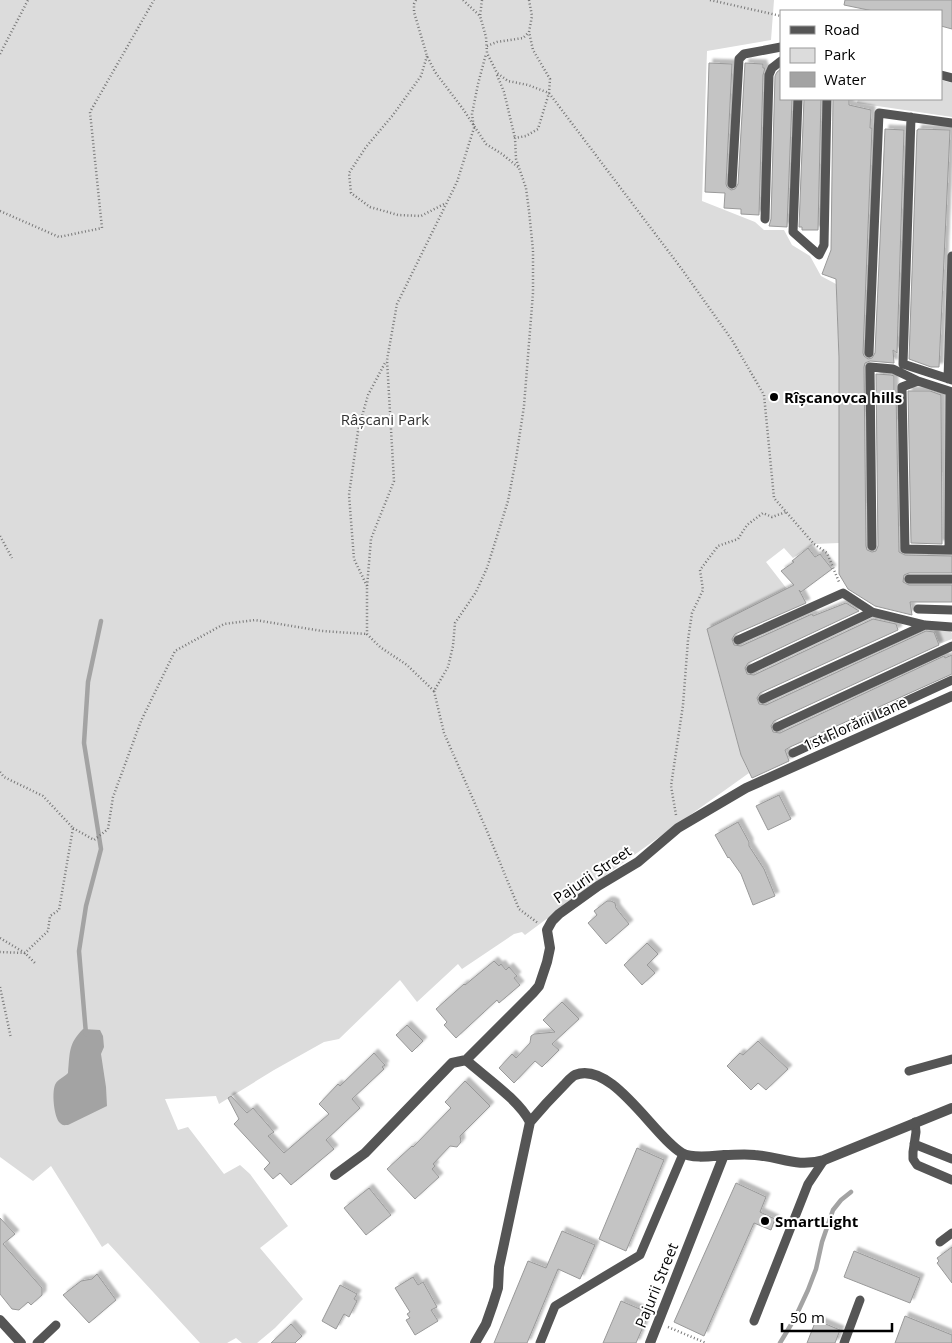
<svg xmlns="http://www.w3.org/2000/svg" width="952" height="1343" viewBox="0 0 952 1343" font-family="'Open Sans',sans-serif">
	<defs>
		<filter id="shadow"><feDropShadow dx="4" dy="-4" stdDeviation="1" flood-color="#0004"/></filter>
	</defs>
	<rect width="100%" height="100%" fill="#fff"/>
	<!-- green -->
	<path fill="#dcdcdc" d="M0,0H774L771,40L707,51L702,201L755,222L764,230H784L792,245L810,256L821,276L836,284L839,358V543L814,544L793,558L784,548L766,562L787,589L707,629L741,755L749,773L592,885L525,935L522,932L514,934L462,969L458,964L417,1002L400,980L339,1039L324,1042L274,1070L219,1104L216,1096L165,1099L178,1130L188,1127L224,1174L240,1165L250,1174L288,1226L260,1248L303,1299L275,1328L257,1343H242L236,1338L227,1343H200L108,1243L102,1247L51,1166L33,1181L0,1157Z
		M941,80L952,83V117L857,103L858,99H941Z
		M934,631H950L952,633V639L939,644Z"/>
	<!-- water -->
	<path fill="#a3a3a3" d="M83,1029L100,1030L103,1036L104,1047L101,1054L106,1087L107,1106L68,1125C64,1125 63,1126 60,1123C54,1118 51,1090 56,1083C58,1080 65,1076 68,1073C70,1053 68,1044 83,1029Z"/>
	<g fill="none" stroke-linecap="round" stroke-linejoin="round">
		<!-- stream -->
		<path stroke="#a3a3a3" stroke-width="4.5" d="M86,1034L79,951L86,906L101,849L84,743L88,682L101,621
			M780,1343L795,1318L808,1290L816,1269L822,1242L833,1210L841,1200L851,1192"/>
	</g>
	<!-- building -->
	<path fill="#c4c4c4" stroke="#999" filter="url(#shadow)" d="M845,0H952V29L941,26V11H873L844,5Z
		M709,63L732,64L726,184L727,187L731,190L735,189L738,184L745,63L763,64V68H765L763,75L759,215L741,214V209L724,208L725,193L705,192Z
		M781,69V99H792L787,227L769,226L771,219L775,76L777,72Z
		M804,99H821L818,230H802V227H799Z
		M833,99H849V105L871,110L870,128H872L863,353L864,356L868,359L872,358L875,353L885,129L904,130L897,353L893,350L894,363L870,361L865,363L864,367L866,546L867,550L872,552L876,551L878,546L876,374L891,375L894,376V391H896L899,552L905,555L952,556V573H909L904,575L903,582L909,585H952V602H910L912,615L875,606L848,589L839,574V358L836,279L822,274L831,250Z
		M918,129L950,130L939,367H931L909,359L917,130H918Z
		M908,391H930L941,395L942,544L911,543Z
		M808,548L815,557L820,554L832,569L801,592L799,590L806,603L735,634L732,639L734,645L741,646L812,614L813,616L846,603L859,611L748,663L745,668L747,674L754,675L873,619L896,624L898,630L760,693L757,698L759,704L766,705L926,631L934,632L939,645L774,721L771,726L773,732L780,733L944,656L945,658L952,655V674L790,747L785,750L789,761L752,778L741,755L707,629L794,585L781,571L794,562L792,561Z
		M779,795L791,819L768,830L756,806Z
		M738,822L749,842V846L764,869L775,896L753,905L741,874L729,857L728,858L715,835Z
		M607,901H611L615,903L616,908L629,924L606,944L588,923L597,915L594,911Z
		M647,943L658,954L647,965L655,973L642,985L624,965Z
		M494,961L499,966L501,964L506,970L509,967L517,976L514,978L520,985L499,1003L497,1000L456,1038L444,1025L447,1022L436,1009L464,984L465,985Z
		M562,1002L579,1019L552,1044L559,1050L542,1067L535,1061L514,1083L499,1068L512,1054L516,1058L530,1043L531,1036L534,1034L555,1032L543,1020Z
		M407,1025L423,1041L412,1052L396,1035Z
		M758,1041L788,1069L766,1090L758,1083L751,1090L727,1066L740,1053L743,1055Z
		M374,1053L385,1065L382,1067L384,1069L352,1099L360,1108L326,1140L334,1149L291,1185L280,1173L273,1179L264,1169L270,1163L234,1124L239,1119L228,1098L231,1096L247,1113L253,1108L274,1132L268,1136L284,1153L329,1114L319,1104L338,1084L340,1086Z
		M465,1081L490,1106L460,1136L461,1142L457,1147L450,1146L433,1164L435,1166L432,1169L439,1177L415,1199L387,1169L412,1146L413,1147L451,1108L445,1102Z
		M637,1148L664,1160L626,1251L599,1239Z
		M736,1183L766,1197L760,1212L775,1219L771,1230L754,1223L704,1336L674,1322Z
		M369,1188L391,1215L366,1235L344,1208Z
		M0,1218L15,1234L3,1244L42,1288V1295L31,1305L28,1302L19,1310L12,1309L0,1294Z
		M562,1231L595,1245L580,1279L558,1269L527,1343H494L528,1261L546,1268Z
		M952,1247V1283L937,1263L939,1261L937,1258Z
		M854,1251L920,1278L910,1303L844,1277Z
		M97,1274L116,1300L89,1323L63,1295L81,1281L92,1279Z
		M413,1277L418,1285L423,1282L437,1307L431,1310L438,1321L415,1335L406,1320L410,1318L407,1314L410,1312L395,1288Z
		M340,1285L357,1294L354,1299L357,1301L349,1317L344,1314L336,1329L322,1321Z
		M621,1301L649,1313L636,1343H603Z
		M905,1316L952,1335V1343H895Z
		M816,1320L840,1330L835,1343H807Z
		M291,1324L302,1336L295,1343H271Z"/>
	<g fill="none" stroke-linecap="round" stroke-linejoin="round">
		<!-- path -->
		<path stroke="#777" stroke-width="2.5" stroke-dasharray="1 2.5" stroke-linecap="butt" d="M416,0L414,4V12L427,56L435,72L463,109L486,144L502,154L518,167
			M463,0L480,16
			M482,0L480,16L486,37L487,53L497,73L508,81L528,85L549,93L681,268L732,340L764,395L774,498L814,544L827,553L839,582
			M529,0L532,16L529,32L533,50L550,79L549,93L538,129L526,136L515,138L516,159L526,188L529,211L533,250V293L524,406L516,459L508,501L487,568L476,592L455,623L453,646L448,667L434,691L444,733L487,831L519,909L538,923
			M710,0L781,16
			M487,46L497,42L523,38L529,32
			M0,54L28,0
			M427,56L421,76L393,115L366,147L349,173L351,193L370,207L398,215L421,216L446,203
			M497,75L504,92L515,138
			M0,211L59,237L102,228L90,112L154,0
			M0,536L12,558
			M367,586L354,559L349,495L358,431L368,395L386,361
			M434,691L407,665L380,647L367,634V587L371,539L394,481L387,360L397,304L457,182L474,128L472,114L478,84L486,54
			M0,772L4,777L43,796L73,828L59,910L50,916L48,931L25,953L0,952
			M676,815L671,786L683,705L688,640L692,613L703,590L700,570L718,546L738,539L747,525L763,513L772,517L786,512
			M73,828L94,840L108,829L113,797L141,721L175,651L224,624L255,620L322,631L367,634
			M0,938L25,953L35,963
			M0,987L11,1038
			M668,1327L706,1343"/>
		<!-- service -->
		<path stroke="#555" stroke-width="9" d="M941,75L952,78
			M798,99L793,232L819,255L824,245L827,99
			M911,117L903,364L952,380
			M732,184L739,59L744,54L781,47
			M765,219L769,75L772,68L781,61
			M869,353L879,113L952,123
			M948,379L952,256
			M918,381L952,392
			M872,546L870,367L893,369L918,381L902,387L905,549L952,550
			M949,550L950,392
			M909,579H952
			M918,609L952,610
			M738,640L843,593L872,612L925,625L952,627
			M751,669L872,612
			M763,699L925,625
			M777,727L952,646
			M793,753L952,680
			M909,1071L952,1059
			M915,1122L916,1132L913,1152V1159L917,1165L952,1180
			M914,1144L952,1159
			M940,1242L952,1233
			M754,1321L808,1184L824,1160
			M37,1343L56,1325
			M540,1343L555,1306L640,1255L683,1154
			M844,1343L860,1300"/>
		<!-- minor -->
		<path stroke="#555" stroke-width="10" d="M466,1060C485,1077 519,1100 530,1122
			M335,1175L365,1153L452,1063L466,1060L533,993L539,986L547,962L550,948L547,930L552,921L559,914L598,886L638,862L678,828L746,788L952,696
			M0,1320L21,1343
			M475,1343L486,1324L493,1304L498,1288L499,1267L530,1122C541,1109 552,1097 564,1085C567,1082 571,1077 575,1075C612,1060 654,1137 682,1153C692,1159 712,1156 724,1155
			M650,1343L724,1155C734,1155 745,1154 755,1155C782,1157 796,1168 824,1160L952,1108"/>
	</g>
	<!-- markers -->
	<g fill="#000" stroke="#fff" stroke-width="2">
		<circle cx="774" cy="397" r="5"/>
		<circle cx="765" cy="1221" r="5"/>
	</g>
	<g text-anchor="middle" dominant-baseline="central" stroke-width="4" stroke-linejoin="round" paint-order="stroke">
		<!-- poi labels -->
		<g font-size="15" font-weight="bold" fill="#000" stroke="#fff" text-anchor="start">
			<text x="784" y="397">Rîșcanovca hills</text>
			<text x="775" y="1221">SmartLight</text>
		</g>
		<!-- park labels -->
		<g font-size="15" fill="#333" stroke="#fff">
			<text x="385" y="419">Râșcani Park</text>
		</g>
		<!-- street labels -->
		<g font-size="15" fill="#000" stroke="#fff">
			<text transform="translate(855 723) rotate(-24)">1st Florării Lane</text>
			<text transform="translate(592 874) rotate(-34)">Pajurii Street</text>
			<text transform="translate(656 1285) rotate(-68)">Pajurii Street</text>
		</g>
	</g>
	<!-- legend -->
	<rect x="780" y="10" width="162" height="90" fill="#ffffff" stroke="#999999"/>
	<rect x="790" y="26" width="25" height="8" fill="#555555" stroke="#999999"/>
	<text x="824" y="35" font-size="15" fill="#000000">Road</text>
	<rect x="790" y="48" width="25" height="15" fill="#dcdcdc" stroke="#999999"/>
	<text x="824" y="60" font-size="15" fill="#000000">Park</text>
	<rect x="790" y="72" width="25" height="15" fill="#a3a3a3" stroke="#999999"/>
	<text x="824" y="85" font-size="15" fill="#000000">Water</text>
	<!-- scale -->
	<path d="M782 1323v8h110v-8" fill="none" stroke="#000000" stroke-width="2.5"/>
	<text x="790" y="1323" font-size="15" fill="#000000" stroke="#ffffff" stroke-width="4" paint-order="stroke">50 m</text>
</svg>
